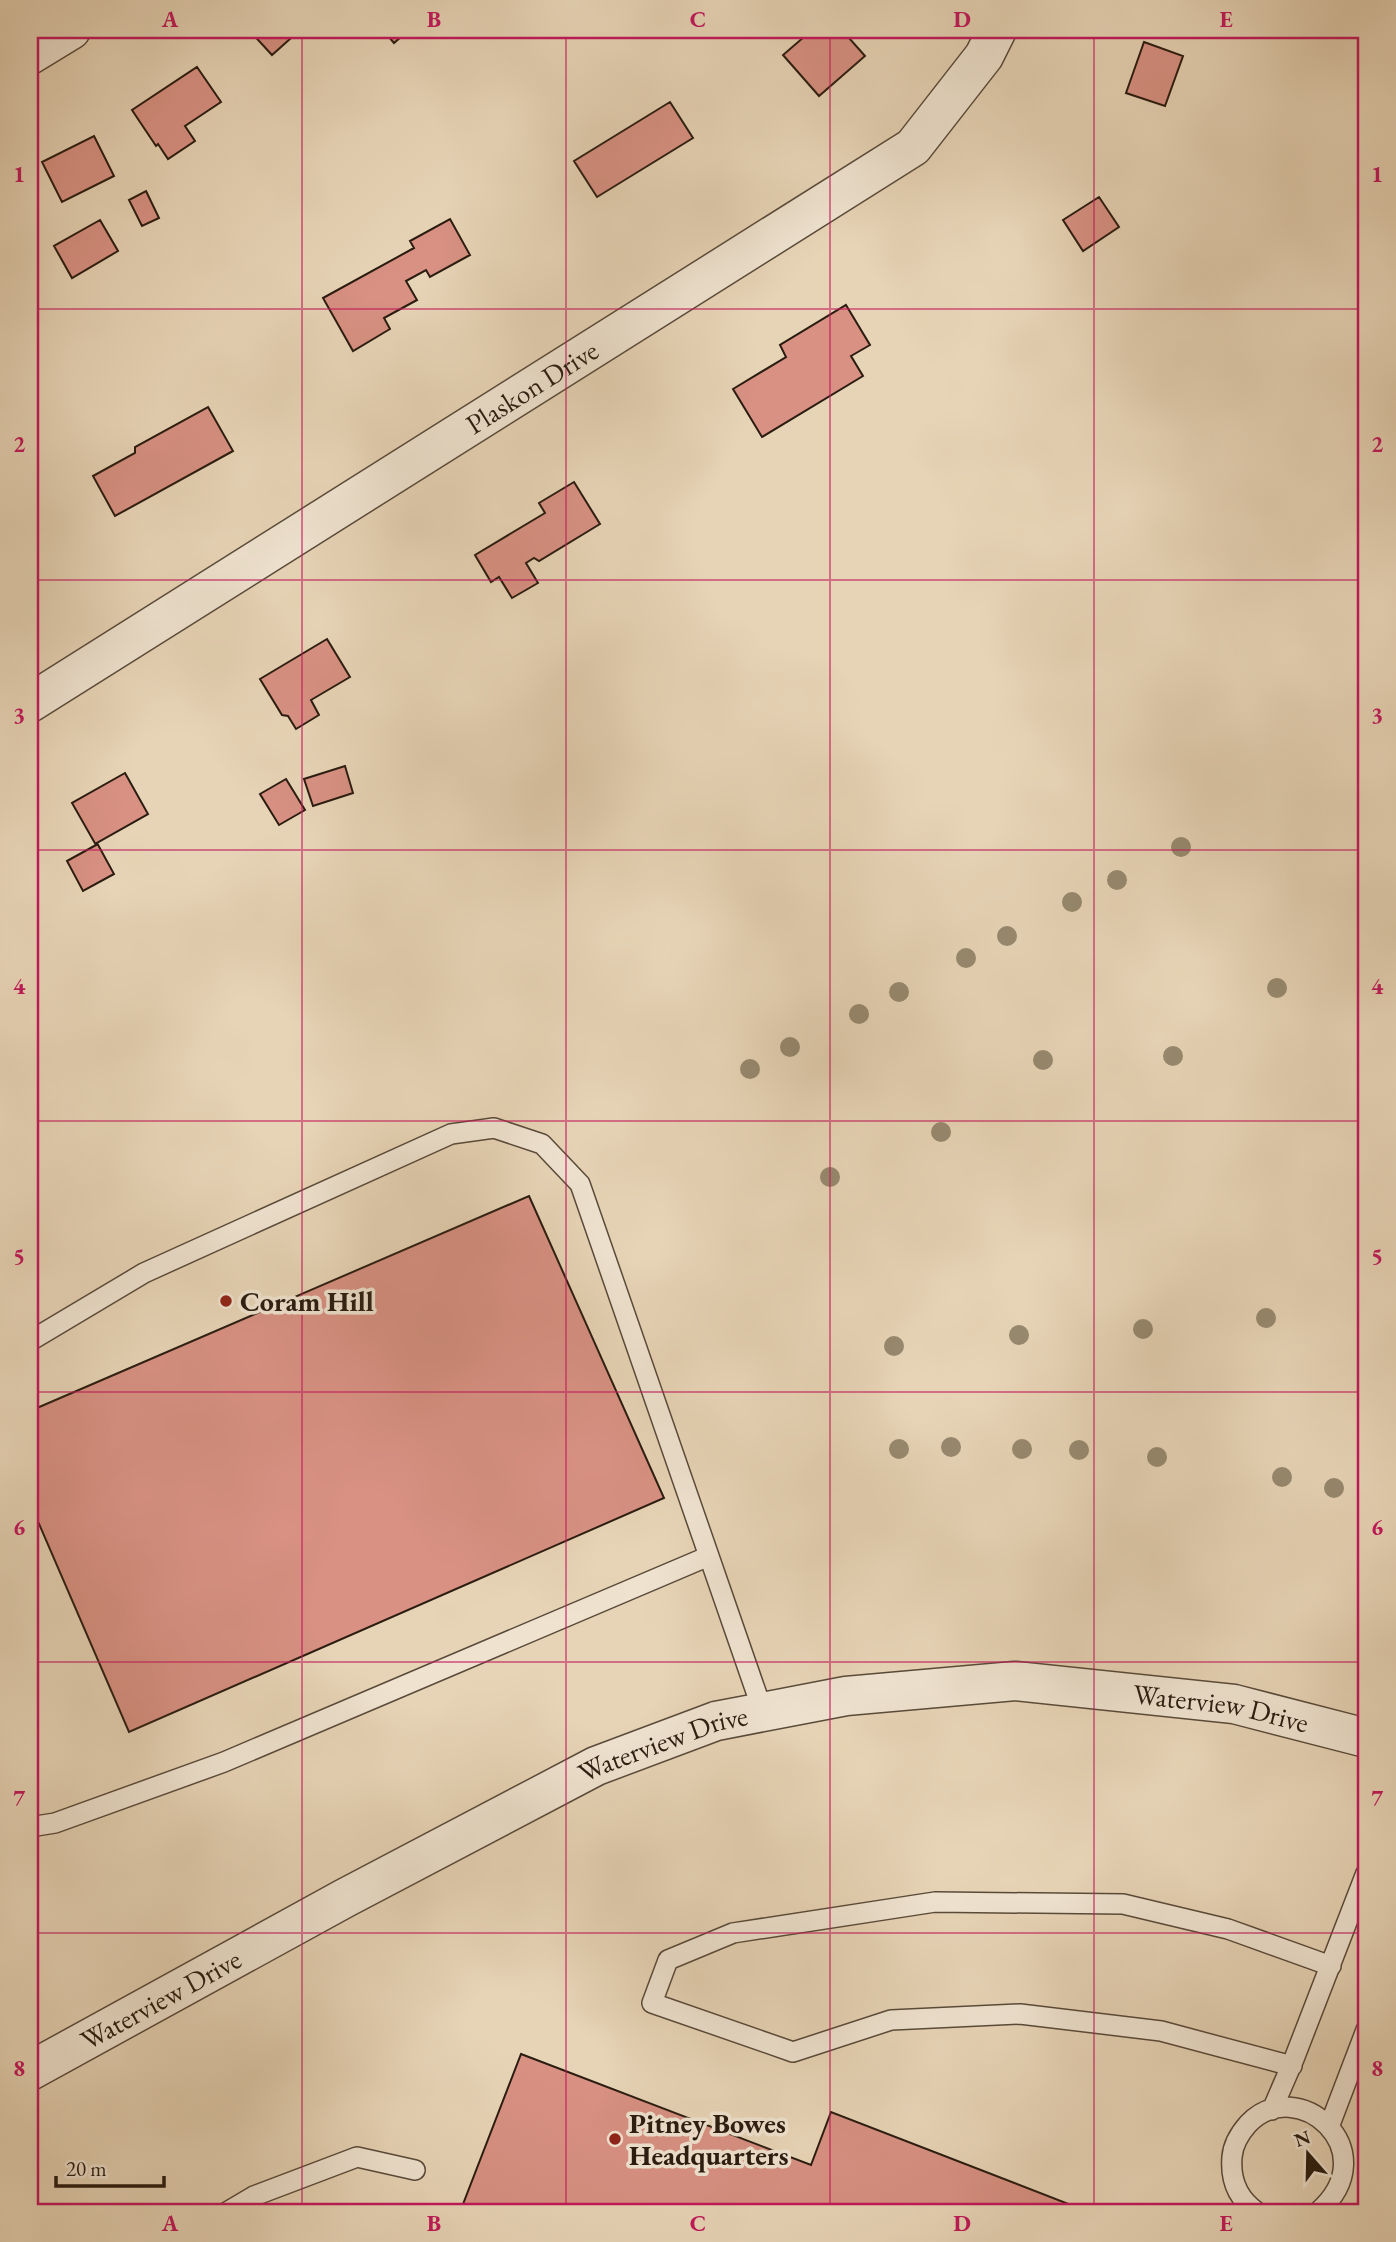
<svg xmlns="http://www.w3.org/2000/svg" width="1396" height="2242" viewBox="0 0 1396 2242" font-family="'EB Garamond',serif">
	<rect width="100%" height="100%" fill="#e7d4b6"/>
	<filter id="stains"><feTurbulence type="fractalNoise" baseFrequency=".00286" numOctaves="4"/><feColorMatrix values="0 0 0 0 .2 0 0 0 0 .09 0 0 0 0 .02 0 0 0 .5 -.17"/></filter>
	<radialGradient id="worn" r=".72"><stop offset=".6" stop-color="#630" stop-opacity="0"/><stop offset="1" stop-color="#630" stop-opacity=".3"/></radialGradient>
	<!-- building -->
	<path fill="#d89183" stroke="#2a1c10" stroke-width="2" d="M249,30H300L272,55Z
		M383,30H409L394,43Z
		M812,30H842L865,56L819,96L783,55Z
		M1144,42L1183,56L1165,106L1126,93Z
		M197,67L221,102L185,126L195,141L168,159L158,144L156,146L132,110Z
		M670,102L693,138L597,197L574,161Z
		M94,136L114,176L62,202L42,162Z
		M146,191L159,218L142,226L129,200Z
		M1099,197L1119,227L1083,251L1063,220Z
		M450,219L470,255L430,277L426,270L406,281L417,300L384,318L390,329L353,351L323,298L414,248L410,241Z
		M100,220L118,251L72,278L54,246Z
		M846,305L870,345L851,356L863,376L762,437L733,389L786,357L780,345Z
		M208,407L233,451L115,516L93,476L135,453V447Z
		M574,482L600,524L539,561L534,558L526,563L538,583L512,598L499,577L491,582L475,555L545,513L539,503Z
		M327,639L350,677L311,700L319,715L296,729L288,716L282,715L260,679Z
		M345,766L353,793L313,806L304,779Z
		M125,773L148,814L97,843L114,874L83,891L67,861L96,845L72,803Z
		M286,779L305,810L279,825L260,794Z
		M529,1196L664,1498L129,1732L30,1503V1411Z
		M521,2054L811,2165L831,2112L1079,2208L1078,2212H460Z"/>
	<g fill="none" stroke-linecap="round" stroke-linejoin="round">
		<!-- service casing -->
		<g stroke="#594a3a" stroke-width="22">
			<path id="service" d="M30,1341L144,1273L451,1134L494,1128L542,1144L580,1184L763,1712
				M30,1827L55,1823L224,1762L709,1556
				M1292,2066L1161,2031L1020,2014L891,2020L793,2052L652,2003L668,1960L733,1933L935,1902L1123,1904L1228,1929L1331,1966
				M1272,2110L1294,2059L1366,1873
				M1329,2127L1366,2030
				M227,2212L254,2196L357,2157L415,2170
				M1257,2212C1238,2199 1230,2181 1232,2157C1233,2144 1240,2133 1248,2124C1297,2072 1388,2151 1318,2212"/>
		</g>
		<!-- minor casing -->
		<g stroke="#594a3a" stroke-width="41">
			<g id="minor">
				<path d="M30,55L71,30"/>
				<path id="s1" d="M30,703L913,147L984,56L997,30"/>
				<path id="s2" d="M30,2071L345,1898L596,1766L716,1721L846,1696L1015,1681L1234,1704L1366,1738"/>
			</g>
		</g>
		<!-- service -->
		<use href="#service" stroke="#efe3d0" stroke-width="19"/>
		<!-- minor -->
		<use href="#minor" stroke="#efe3d0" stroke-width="38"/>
	</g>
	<!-- trees -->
	<g fill="#97896f">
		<circle cx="1181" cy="847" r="10"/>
		<circle cx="1117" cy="880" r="10"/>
		<circle cx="1072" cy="902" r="10"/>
		<circle cx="1007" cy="936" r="10"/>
		<circle cx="966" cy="958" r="10"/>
		<circle cx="1277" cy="988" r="10"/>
		<circle cx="899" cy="992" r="10"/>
		<circle cx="859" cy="1014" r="10"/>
		<circle cx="790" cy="1047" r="10"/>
		<circle cx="1173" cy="1056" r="10"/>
		<circle cx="1043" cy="1060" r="10"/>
		<circle cx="750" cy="1069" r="10"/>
		<circle cx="941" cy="1132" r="10"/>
		<circle cx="830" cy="1177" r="10"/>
		<circle cx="1266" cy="1318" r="10"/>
		<circle cx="1143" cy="1329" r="10"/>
		<circle cx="1019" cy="1335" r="10"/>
		<circle cx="894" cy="1346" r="10"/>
		<circle cx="951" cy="1447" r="10"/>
		<circle cx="899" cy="1449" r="10"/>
		<circle cx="1022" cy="1449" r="10"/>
		<circle cx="1079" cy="1450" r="10"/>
		<circle cx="1157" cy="1457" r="10"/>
		<circle cx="1282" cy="1477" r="10"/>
		<circle cx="1334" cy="1488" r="10"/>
	</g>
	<!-- grid -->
	<path fill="none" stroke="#c2185b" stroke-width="2" stroke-opacity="0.55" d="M302,30V2212M566,30V2212M830,30V2212M1094,30V2212M30,309H1366M30,580H1366M30,850H1366M30,1121H1366M30,1392H1366M30,1662H1366M30,1933H1366"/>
	<!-- markers -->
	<g fill="#8f2418" stroke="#efe3d0" stroke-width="2.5">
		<circle cx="226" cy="1301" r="7"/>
		<circle cx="615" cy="2139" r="7"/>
	</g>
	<g text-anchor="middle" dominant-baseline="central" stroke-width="7" stroke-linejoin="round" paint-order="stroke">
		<!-- street labels -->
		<g font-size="28" fill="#2a1c10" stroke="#efe3d0">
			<text stroke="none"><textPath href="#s1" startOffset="593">Plaskon Drive</textPath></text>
			<text stroke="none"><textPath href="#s2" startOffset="1281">Waterview Drive</textPath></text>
			<text stroke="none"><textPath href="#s2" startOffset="714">Waterview Drive</textPath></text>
			<text stroke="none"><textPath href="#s2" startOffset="149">Waterview Drive</textPath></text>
		</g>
		<!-- poi labels -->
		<g font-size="28" font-weight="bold" fill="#2a1c10" stroke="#efe3d0" text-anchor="start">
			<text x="240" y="1301">Coram Hill</text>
			<text x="629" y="2123">Pitney Bowes<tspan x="629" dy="32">Headquarters</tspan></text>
		</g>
	</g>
	<!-- margin -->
	<rect width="1396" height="2242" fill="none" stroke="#e7d4b6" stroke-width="77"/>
	<!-- north arrow -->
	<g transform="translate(1308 2154) rotate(340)" stroke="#efe3d0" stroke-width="5" paint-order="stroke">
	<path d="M0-5L12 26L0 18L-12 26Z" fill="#2a1c10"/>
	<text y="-10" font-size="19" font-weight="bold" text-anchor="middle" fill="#2a1c10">N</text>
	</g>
	<!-- scale -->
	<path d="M56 2176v10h108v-10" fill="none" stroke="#2a1c10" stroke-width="3.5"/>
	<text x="66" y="2176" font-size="21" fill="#2a1c10" stroke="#efe3d0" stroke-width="5" paint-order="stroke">20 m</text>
	<rect x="38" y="38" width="1320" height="2166" fill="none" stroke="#c2185b" stroke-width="2.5"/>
	<g font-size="23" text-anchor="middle" font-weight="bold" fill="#c2185b">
		<text x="170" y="27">A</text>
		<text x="434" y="27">B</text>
		<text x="698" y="27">C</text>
		<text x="962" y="27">D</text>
		<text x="1226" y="27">E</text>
		<text x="19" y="182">1</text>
		<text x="1377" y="182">1</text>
		<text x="19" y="452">2</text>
		<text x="1377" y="452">2</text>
		<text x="19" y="723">3</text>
		<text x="1377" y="723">3</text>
		<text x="19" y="994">4</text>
		<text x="1377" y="994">4</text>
		<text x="19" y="1264">5</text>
		<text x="1377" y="1264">5</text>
		<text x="19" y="1535">6</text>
		<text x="1377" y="1535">6</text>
		<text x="19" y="1806">7</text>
		<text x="1377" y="1806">7</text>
		<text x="19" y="2076">8</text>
		<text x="1377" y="2076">8</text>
		<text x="170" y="2231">A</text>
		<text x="434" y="2231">B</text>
		<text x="698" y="2231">C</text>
		<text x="962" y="2231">D</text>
		<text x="1226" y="2231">E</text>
	</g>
	<rect width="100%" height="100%" filter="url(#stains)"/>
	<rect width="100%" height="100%" fill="url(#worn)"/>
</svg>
